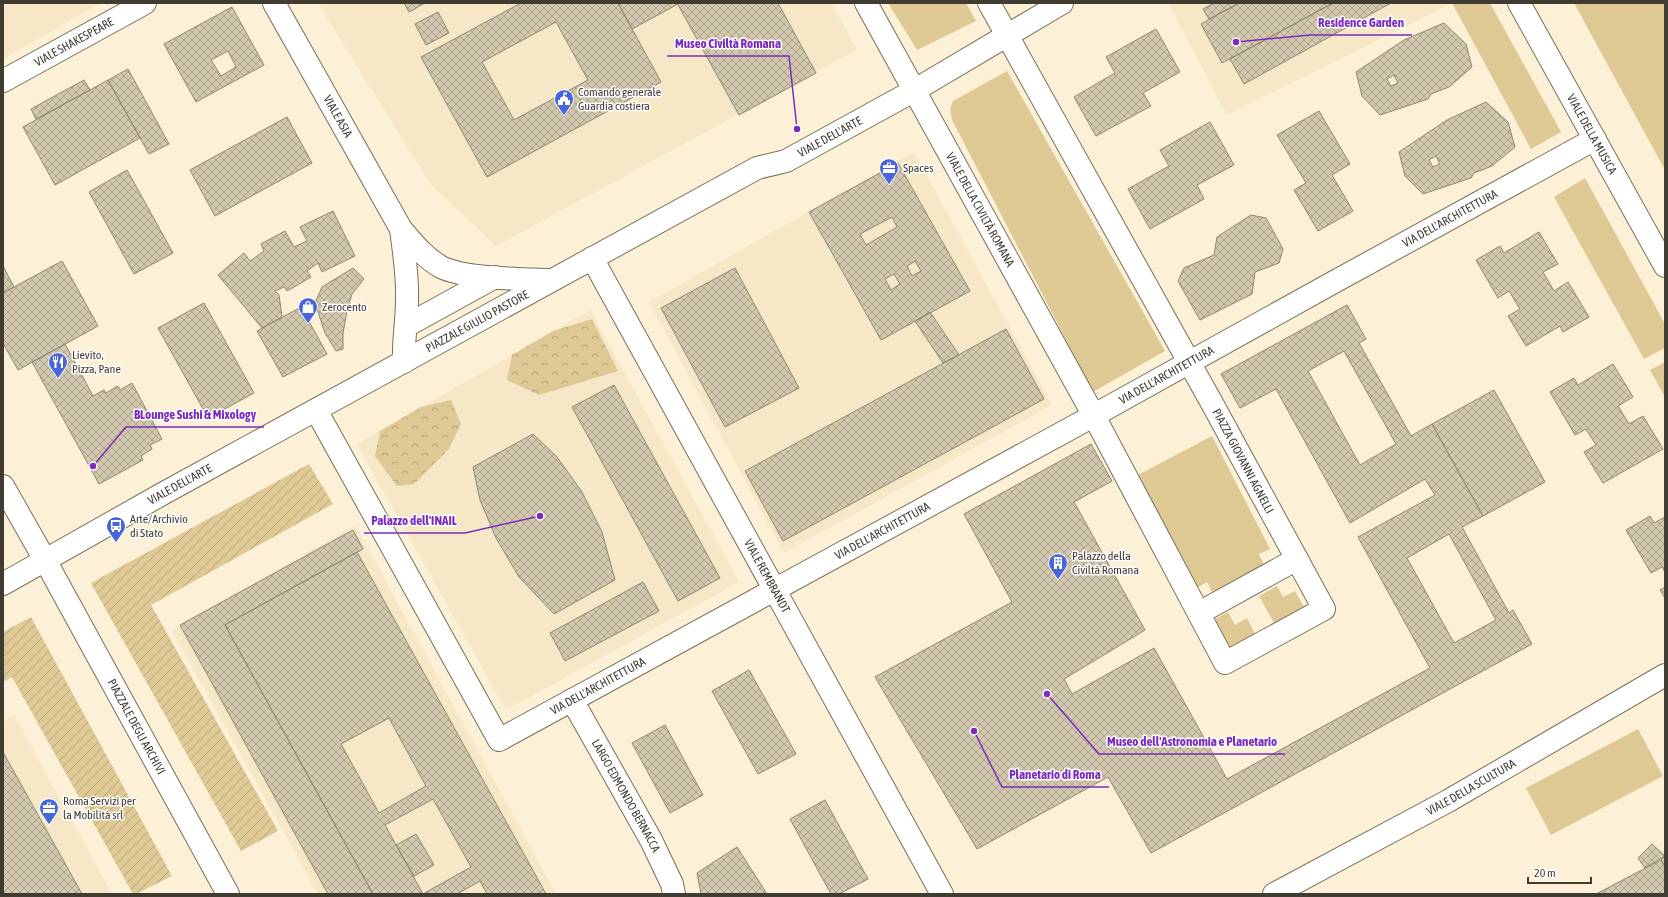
<svg xmlns="http://www.w3.org/2000/svg" width="1668" height="897" viewBox="0 0 1668 897" font-family="'Asap Condensed',sans-serif">
	<defs>
		<pattern id="forest-crowns" width="20" height="18" patternUnits="userSpaceOnUse"><rect width="20" height="18" fill="#dec995"/><path d="M2 6a3 3 0 1 1 6 0M12 15a3 3 0 1 1 6 0" fill="none" stroke="#b5a47a"/></pattern>
		<pattern id="garden-furrows" width="10" height="10" patternUnits="userSpaceOnUse"><rect width="10" height="10" fill="#dec995"/><path d="M-1 1l2-2M0 10L10 0M9 11l2-2" fill="none" stroke="#b5a47a"/></pattern>
		<pattern id="building-cross-hatch" width="8" height="8" patternUnits="userSpaceOnUse"><rect width="8" height="8" fill="#d2c8ae"/><path d="M0 0l8 8M0 8l8-8" fill="none" stroke="#aca48e"/></pattern>
	</defs>
	<rect width="100%" height="100%" fill="#fcf1d7"/>
	<!-- built -->
	<path fill="#f6e8c6" d="M3,3H101L3,59Z
		M318,3H831L857,50L496,246L431,185Z
		M1168,3H1452L1227,115Z
		M914,152L1052,405L784,553L649,302Z
		M590,310L739,582L506,710L357,444Z
		M355,525L556,894H318L172,631Z
		M14,715L112,894H3V722Z"/>
	<!-- grass -->
	<path fill="#dec995" d="M888,3H966L976,21L917,50Z
		M1452,3H1490L1561,132L1531,149Z
		M1574,3H1665V170Z
		M1007,71L1165,351L1093,392L952,120L950,109L953,101Z
		M1585,178L1665,324V348L1644,359L1554,197Z
		M1665,362V397L1650,370Z
		M1212,436L1270,549L1259,554L1265,567L1213,594L1207,582L1195,589L1136,476Z
		M1277,586L1283,597L1295,591L1304,607L1274,623L1259,596Z
		M1228,612L1235,625L1247,618L1255,634L1228,648L1212,621Z
		M1638,729L1663,776L1551,835L1526,788Z"/>
	<!-- forest -->
	<path fill="url(#forest-crowns)" d="M592,319L618,371L539,395L507,380L512,355L553,331Z
		M451,400L461,424L449,449L414,484L397,486L375,456L380,431L421,407Z"/>
	<!-- garden -->
	<path fill="url(#garden-furrows)" d="M309,464L333,504L151,605L278,831L241,851L91,583Z
		M31,617L172,876L136,894H133L12,677L3,682V632Z"/>
	<!-- building -->
	<path fill="url(#building-cross-hatch)" stroke="#90876f" fill-rule="evenodd" d="M404,3H425L409,12Z
		M521,3H618L661,82L487,177L421,57ZM556,22L588,80L514,120L482,62Z
		M618,3H677L678,4L632,29Z
		M677,3H778L816,73L739,115Z
		M1214,3H1239L1209,19L1203,9Z
		M1239,3H1333L1222,63L1201,24Z
		M1333,3H1391L1244,84L1230,59Z
		M232,7L264,65L196,102L164,44ZM228,51L236,67L221,76L211,60Z
		M438,12L449,33L426,45L415,24Z
		M1444,23L1466,44L1472,67L1449,87L1431,94L1428,99L1380,115L1362,96L1356,72L1404,40ZM1394,75L1398,83L1391,86L1387,79Z
		M1156,29L1180,72L1143,93L1151,106L1096,136L1074,97L1115,73L1106,57Z
		M128,69L169,144L149,154L108,80Z
		M84,80L90,90L36,119L31,109Z
		M108,80L140,138L55,185L23,127Z
		M1486,102L1508,122L1515,147L1492,166L1474,173L1471,178L1423,194L1405,176L1399,152L1447,120ZM1436,156L1440,164L1433,167L1429,160Z
		M1319,111L1350,164L1332,175L1353,211L1318,231L1294,190L1306,183L1277,135Z
		M287,117L312,163L215,216L190,170Z
		M1210,122L1234,165L1197,185L1204,199L1150,229L1128,189L1169,166L1160,150Z
		M898,163L970,291L881,340L809,212ZM892,217L897,227L866,245L860,234ZM915,261L921,271L912,276L907,266ZM894,274L900,284L891,290L885,279Z
		M127,170L173,253L134,274L89,192Z
		M333,211L355,256L322,272L318,263L307,271L311,277L287,291L284,287L275,291L279,295L282,317L262,328L218,275L244,253L250,261L264,251L261,244L285,231L294,247L307,241L300,227Z
		M1251,215L1266,218L1283,249L1279,263L1255,272L1252,294L1200,320L1178,281L1184,268L1214,255L1217,237Z
		M1539,232L1558,264L1543,272L1554,291L1568,282L1589,317L1563,332L1560,326L1526,346L1508,316L1520,309L1509,291L1498,298L1476,260L1500,246L1504,253Z
		M62,261L98,326L18,370L3,343V293Z
		M3,266L14,287L3,293Z
		M353,268L364,279L352,294L347,311L343,333V349L336,351L325,333L315,303L322,287Z
		M735,268L799,388L725,427L661,308Z
		M204,303L254,393L208,418L158,328Z
		M1347,305L1366,339L1359,343L1411,436L1432,424L1483,516L1462,527L1509,613L1513,610L1532,644L1151,853L1108,777L977,849L875,677L1012,602L964,514L1091,444L1112,481L1074,502L1145,630L1064,679L1072,694L1154,648L1227,779L1430,668L1358,537L1435,495L1425,479L1350,523L1276,389L1240,408L1221,374ZM1344,351L1396,444L1360,465L1308,371ZM1449,534L1496,620L1454,643L1407,558Z
		M301,307L327,354L283,377L257,331Z
		M930,312L959,355L943,363L915,321Z
		M1006,329L1044,399L783,541L745,471Z
		M65,344L93,396L104,390L106,393L118,386L120,390L132,383L162,439L150,445L152,449L141,456L143,460L99,484L32,362Z
		M1613,364L1633,397L1618,406L1629,424L1643,416L1663,449L1603,483L1584,452L1596,445L1586,429L1575,435L1550,392L1574,378L1578,385Z
		M614,385L720,578L678,601L572,407Z
		M1494,390L1545,482L1483,516L1432,424Z
		M533,434L557,457L582,492L602,532L615,580L554,614L519,577L496,538L480,500L473,467Z
		M1650,516L1654,523L1665,517V572L1662,567L1651,573L1626,530Z
		M353,530L363,549L225,625L373,894H328L180,625Z
		M357,552L546,894H487L480,881L457,894H373L225,625ZM389,718L426,786L379,813L341,744ZM433,799L471,867L423,894L385,825Z
		M643,582L659,611L565,661L550,633Z
		M1665,587V598L1660,590Z
		M749,670L796,754L758,774L712,691Z
		M665,725L703,795L670,813L632,743Z
		M3,752L82,894H3Z
		M825,800L868,879L839,894H831L790,819Z
		M416,834L434,865L414,876L396,845Z
		M1652,844L1665,856L1645,868L1638,858Z
		M737,847L767,894H701L697,873Z
		M1665,856V867L1661,860Z
		M1661,860L1665,867V894H1596Z"/>
	<g fill="none" stroke-linecap="round" stroke-linejoin="round">
		<!-- minor casing -->
		<g stroke="#796f58" stroke-width="24">
			<g id="minor">
				<path id="s1" d="M274,3L401,229C413,243 425,258 441,267C465,279 523,279 551,280"/>
				<path id="s2" d="M866,3L1094,416L1225,663L1324,609L1213,405L989,3"/>
				<path id="s3" d="M1519,3L1665,266"/>
				<path id="s4" d="M3,81L145,3"/>
				<path d="M401,229C404,253 408,276 407,300C407,321 403,341 404,362"/>
				<path id="s5" d="M592,258L942,894"/>
				<path d="M406,326L495,277"/>
				<path id="s6" d="M316,410L499,740L1073,427L1334,282L1595,139"/>
				<path id="s7" d="M45,560L228,894"/>
				<path d="M1199,613L1297,559"/>
				<path id="s8" d="M572,700L651,840L672,884L674,894"/>
				<path id="s9" d="M1274,894L1448,801L1665,675"/>
			</g>
		</g>
		<!-- tertiary casing -->
		<g stroke="#796f58" stroke-width="24">
			<g id="tertiary">
				<path d="M3,486L45,560"/>
				<path id="s10" d="M3,584L164,493L757,168L786,161L915,90L1062,3"/>
			</g>
		</g>
		<!-- minor -->
		<use href="#minor" stroke="#fff" stroke-width="22"/>
		<!-- tertiary -->
		<use href="#tertiary" stroke="#fff" stroke-width="22"/>
	</g>
	<!-- icons -->
	<defs>
		<g id="civic-pin" transform="scale(1)"><path d="M0 17L-7.5 6A9.5 9.5 0 1 1 7.5 6Z" fill="#4866da" stroke="#fff"/><path d="M-.6-6.5H3V-4.5H.6V-3L4-1V1h2V6H-6V1h2V-1L-.6-3ZM-1.2 2.5V6h2.4V2.5Z" fill="#fff"/></g>
		<g id="office-pin" transform="scale(1)"><path d="M0 17L-7.5 6A9.5 9.5 0 1 1 7.5 6Z" fill="#4866da" stroke="#fff"/><path d="M-6-3h4V-5.5h4V-3h4V5H-6ZM-1-4.5V-3h2v-1.5ZM-6 0V1H6V0Z" fill="#fff"/></g>
		<g id="shop-pin" transform="scale(1)"><path d="M0 17L-7.5 6A9.5 9.5 0 1 1 7.5 6Z" fill="#4866da" stroke="#fff"/><path d="M-5-2.5h2.3a2.7 3.5 0 0 1 5.4 0H5L5.5 6h-11ZM-1.5-2.5h3a1.5 2.3 0 0 0-3 0Z" fill="#fff"/></g>
		<g id="restaurant-pin" transform="scale(1)"><path d="M0 17L-7.5 6A9.5 9.5 0 1 1 7.5 6Z" fill="#4866da" stroke="#fff"/><path d="M-5-6h1v4h1v-4h1v4h1v-4h1v5L-1.5 .5V6h-2V.5L-5-1ZM5-6V6H3V1.5H1.5Q1.5-4 5-6Z" fill="#fff"/></g>
		<g id="bus-pin" transform="scale(1)"><path d="M0 17L-7.5 6A9.5 9.5 0 1 1 7.5 6Z" fill="#4866da" stroke="#fff"/><path d="M-5-6H5V4H4V6H2V4H-2V6H-4V4H-5ZM-3.5-4V0h7V-4ZM-3.5 1.2v1.5H-2V1.2ZM2 1.2v1.5H3.5V1.2Z" fill="#fff"/></g>
		<g id="building-pin" transform="scale(1)"><path d="M0 17L-7.5 6A9.5 9.5 0 1 1 7.5 6Z" fill="#4866da" stroke="#fff"/><path d="M-4-6H4V6H1V3H-1V6H-4ZM-2.5-4.3h1.7v1.8h-1.7ZM.8-4.3h1.7v1.8H.8ZM-2.5-1h1.7V.8h-1.7ZM.8-1h1.7V.8H.8Z" fill="#fff"/></g>
	</defs>
	<g fill-rule="evenodd">
		<use href="#civic-pin" x="564" y="99"/>
		<use href="#office-pin" x="889" y="168"/>
		<use href="#shop-pin" x="308" y="307"/>
		<use href="#restaurant-pin" x="58" y="362"/>
		<use href="#bus-pin" x="116" y="526"/>
		<use href="#building-pin" x="1058" y="563"/>
		<use href="#office-pin" x="49" y="808"/>
	</g>
	<g text-anchor="middle" dominant-baseline="central" stroke-width="3" stroke-linejoin="round" paint-order="stroke">
		<!-- street labels -->
		<g font-size="12" fill="#403c32" stroke="#fff">
			<text stroke="none"><textPath href="#s4" startOffset="81">VIALE SHAKESPEARE</textPath></text>
			<text stroke="none"><textPath href="#s1" startOffset="130">VIALE ASIA</textPath></text>
			<text stroke="none"><textPath href="#s3" startOffset="150">VIALE DELLA MUSICA</textPath></text>
			<text stroke="none"><textPath href="#s10" startOffset="941">VIALE DELL'ARTE</textPath></text>
			<text stroke="none"><textPath href="#s2" startOffset="236">VIALE DELLA CIVILTÀ ROMANA</textPath></text>
			<text stroke="none"><textPath href="#s6" startOffset="1462">VIA DELL'ARCHITETTURA</textPath></text>
			<text stroke="none"><textPath href="#s10" startOffset="542">PIAZZALE GIULIO PASTORE</textPath></text>
			<text stroke="none"><textPath href="#s6" startOffset="1138">VIA DELL'ARCHITETTURA</textPath></text>
			<text transform="translate(1243 461) rotate(62)">PIAZZA GIOVANNI AGNELLI</text>
			<text stroke="none"><textPath href="#s10" startOffset="203">VIALE DELL'ARTE</textPath></text>
			<text stroke="none"><textPath href="#s6" startOffset="814">VIA DELL'ARCHITETTURA</textPath></text>
			<text stroke="none"><textPath href="#s5" startOffset="363">VIALE REMBRANDT</textPath></text>
			<text stroke="none"><textPath href="#s6" startOffset="490">VIA DELL'ARCHITETTURA</textPath></text>
			<text stroke="none"><textPath href="#s7" startOffset="190">PIAZZALE DEGLI ARCHIVI</textPath></text>
			<text stroke="none"><textPath href="#s9" startOffset="224">VIALE DELLA SCULTURA</textPath></text>
			<text stroke="none"><textPath href="#s8" startOffset="110">LARGO EDMONDO BERNACCA</textPath></text>
		</g>
		<!-- poi labels -->
		<g font-size="12" fill="#403c32" stroke="#fff" text-anchor="start">
			<text x="578" y="92">Comando generale<tspan x="578" dy="14">Guardia costiera</tspan></text>
			<text x="903" y="168">Spaces</text>
			<text x="322" y="307">Zerocento</text>
			<text x="72" y="355">Lievito,<tspan x="72" dy="14">Pizza, Pane</tspan></text>
			<text x="130" y="519">Arte/Archivio<tspan x="130" dy="14">di Stato</tspan></text>
			<text x="1072" y="556">Palazzo della<tspan x="1072" dy="14">Civiltà Romana</tspan></text>
			<text x="63" y="801">Roma Servizi per<tspan x="63" dy="14">la Mobilità srl</tspan></text>
		</g>
	</g>
	<!-- callouts -->
	<path fill="none" stroke="#7b2cbf" stroke-width="1.5" d="M1236 42L1310 35H1412M797 129L789 56H667M93 466L126 427H264M540 516L465 533H364M1047 694L1099 754H1285M974 731L1002 787H1109"/>
	<g fill="#7b2cbf" stroke="#fff" stroke-width="1.5">
		<circle cx="1236" cy="42" r="4"/>
		<circle cx="797" cy="129" r="4"/>
		<circle cx="93" cy="466" r="4"/>
		<circle cx="540" cy="516" r="4"/>
		<circle cx="1047" cy="694" r="4"/>
		<circle cx="974" cy="731" r="4"/>
	</g>
	<g font-size="13" text-anchor="middle" font-weight="bold" fill="#7b2cbf" stroke="#fff" stroke-width="3" stroke-linejoin="round" paint-order="stroke">
		<text x="1361" y="27">Residence Garden</text>
		<text x="728" y="48">Museo Civiltà Romana</text>
		<text x="195" y="419">BLounge Sushi &amp; Mixology</text>
		<text x="414" y="525">Palazzo dell'INAIL</text>
		<text x="1192" y="746">Museo dell'Astronomia e Planetario</text>
		<text x="1055" y="779">Planetario di Roma</text>
	</g>
	<!-- border -->
	<rect width="1668" height="897" fill="none" stroke="#403c32" stroke-width="8"/>
	<!-- scale -->
	<path d="M1528 877v6h63v-6" fill="none" stroke="#403c32" stroke-width="2"/>
	<text x="1534" y="877" font-size="12" fill="#403c32" stroke="#ffffff" stroke-width="3" paint-order="stroke">20 m</text>
</svg>
